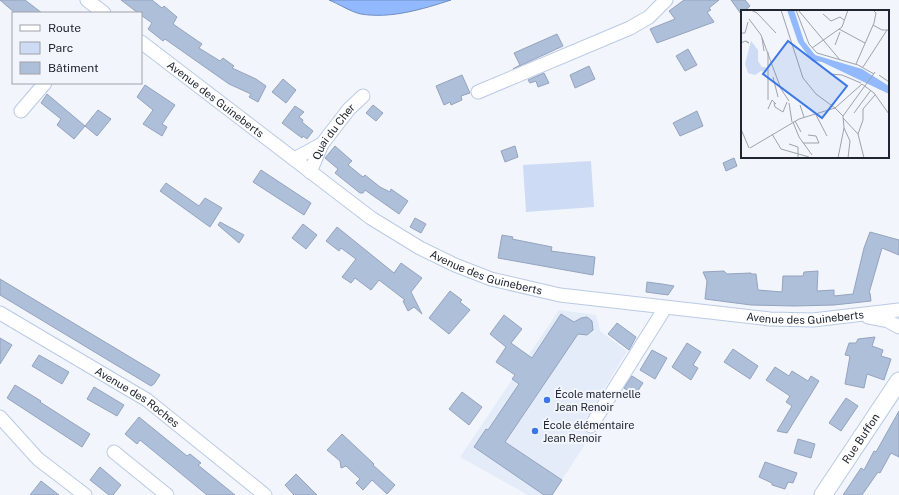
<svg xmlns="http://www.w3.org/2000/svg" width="899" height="495" viewBox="0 0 899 495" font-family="'Public Sans',sans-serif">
	<rect width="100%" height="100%" fill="#f2f5fb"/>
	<!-- built -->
	<path fill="#e4ecfa" d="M559,310L596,315L600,331L627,351L584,422L595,429L552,495H528L460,457Z"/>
	<!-- green -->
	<path fill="#cddcf4" d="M591,161L594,207L526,212L523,165Z"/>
	<!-- water -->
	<path fill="#92b9fe" stroke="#708dc0" d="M329,0H451C423,9 391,19 361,14C351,12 339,4 329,0Z"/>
	<!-- building -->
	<path fill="#aebfda" stroke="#94a3be" d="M0,0H25L42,13H15Z
		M121,0H152L162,8L164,6L177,17L173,24L202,44L199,48L220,61L223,58L234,66L232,68L256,79L266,86L258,102L249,97L251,94L229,84L165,39L163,41L148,29L152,23L141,15V13H138Z
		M684,0H719L709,8L711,10L707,12L714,22L657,43L650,29L675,19L669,11Z
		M731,0H745L750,6L741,14Z
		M557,34L563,46L513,69L520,65L514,53Z
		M688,49L697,65L685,71L676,56Z
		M589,66L595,79L575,88L570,75Z
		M544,73L549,83L538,87L536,81L530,83L528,80Z
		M462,75L470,93L461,96L462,100L451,105L450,102L444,105L436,86Z
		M283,79L296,90L286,103L272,92Z
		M145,85L175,105L162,124L167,127L162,136L143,124L153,110L137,97Z
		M47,94L85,126L98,110L111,119L97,136L85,126L74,139L57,125L61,119L41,103Z
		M373,105L383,113L376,121L366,113Z
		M295,106L304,112L299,117L303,120L302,122L313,131L307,139L303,136L302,138L282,123Z
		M697,111L703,126L680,136L673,123Z
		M335,146L352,161L348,165L363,177L365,175L380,187L390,192L391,189L408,201L399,214L365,190L363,193H360L335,173L338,169L325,158Z
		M515,146L518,157L505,162L501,151Z
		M734,158L737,166L726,171L723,163Z
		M261,170L311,203L304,215L253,182Z
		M166,183L199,206L205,198L222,208L210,227L160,191Z
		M415,218L426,224L421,233L410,227Z
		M220,222L244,235L239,243L218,225Z
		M303,224L317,235L306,249L292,238Z
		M337,227L394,273L401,263L422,278L411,292L422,314L414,307L408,311L403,301L405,300L379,280L371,290L355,278L351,283L342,277L356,259L341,248L339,251L326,241Z
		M870,232L899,240V255L882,248L869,293H870L871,301L834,305L794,306L751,305L705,299L707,281L703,272L724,271L727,274L751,273V274H756L758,290L782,292L783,276H803L804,272L818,271L817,291L834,290V296L853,294L864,248Z
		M502,235L513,237L512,239L552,247L551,251L595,257L593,275L498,258Z
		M0,279L160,375L154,384L151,386L0,295Z
		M647,282L662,284L674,286L668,295L646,292Z
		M450,291L462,300L460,302L470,310L449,334L429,318Z
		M561,314L574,322L581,318L587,317L592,321L593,330L587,335L578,334L505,442L562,480L552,495H544L474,447L486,429L488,430L519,384L512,379L515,375L496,362L506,347L490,334L504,315L522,329L511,343L532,358Z
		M617,323L636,337L629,350L608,334Z
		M875,337L872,346L883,350L881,356L891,359L884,380L867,374L864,388L845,384L850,356L845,355L849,343H856L858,339Z
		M0,338L12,345L0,364Z
		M687,343L701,352L693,365L698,368L691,380L672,367Z
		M733,349L758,366L750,379L724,362Z
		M652,350L667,358L655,379L640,370Z
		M39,355L69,372L62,384L32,366Z
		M775,367L789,376L792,371L808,381L811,376L819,381L787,433L777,431L792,406L786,402L790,396L766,380Z
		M632,376L643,383L635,395L624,388Z
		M15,385L41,401L40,402L90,434L82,447L7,398Z
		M94,387L124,405L117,416L87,399Z
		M462,392L482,407L469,425L449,409Z
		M846,398L858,406L841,431L829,423Z
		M899,411V457L891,453L880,473L878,472L862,495H843L861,468L864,470L874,451L876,452Z
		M139,417L187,456L190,454L195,458L201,463L198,465L235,495H207L140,440L137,444L125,434Z
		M342,434L374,464L373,465L395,485L387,494L372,480L363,490L356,483L360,479L346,466L341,468L340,461L327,450Z
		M798,439L815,444L811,458L794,453Z
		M765,462L797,473L793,483L788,482L785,489L772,485V483L759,477Z
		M100,467L121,485L113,495H109L90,480Z
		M296,474L317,495H294L285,485Z
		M41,481L59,495H30Z"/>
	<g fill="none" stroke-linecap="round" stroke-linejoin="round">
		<!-- minor casing -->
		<g stroke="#bacae6" stroke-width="15">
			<g id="minor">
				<path d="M87,0L104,13"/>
				<path id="s1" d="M141,42L371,218L420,248L455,265L491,279L560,295L770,319L813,320L899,310"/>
				<path d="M478,92L630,28L649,17L666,0"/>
				<path d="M21,111L45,83"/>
				<path d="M294,159L322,144"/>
				<path id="s2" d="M310,172L322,144L349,109L363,96"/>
				<path id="s3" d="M0,313L147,400L265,495"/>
				<path d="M868,317L888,321L899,327"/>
				<path d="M0,417L38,459L85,495"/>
				<path d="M591,426L665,308"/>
				<path d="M114,452L167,495"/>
			</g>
		</g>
		<!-- major casing -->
		<g stroke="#bacae6" stroke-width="19">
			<g id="major">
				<path id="s4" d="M823,495L899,381"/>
			</g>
		</g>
		<!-- minor -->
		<use href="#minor" stroke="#fff" stroke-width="13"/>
		<!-- major -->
		<use href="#major" stroke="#fff" stroke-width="17"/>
	</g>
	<!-- markers -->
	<g fill="#3b77e6" stroke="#f2f5fb" stroke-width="1.5">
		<circle cx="547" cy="400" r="4"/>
		<circle cx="535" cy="431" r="4"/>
	</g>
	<g text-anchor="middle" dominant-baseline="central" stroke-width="4" stroke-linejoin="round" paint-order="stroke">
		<!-- street labels -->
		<g font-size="11" fill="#202631" stroke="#f2f5fb">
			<text stroke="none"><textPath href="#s1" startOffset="94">Avenue des Guineberts</textPath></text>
			<text stroke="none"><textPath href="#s2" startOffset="47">Quai du Cher</textPath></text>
			<text stroke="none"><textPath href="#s1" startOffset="418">Avenue des Guineberts</textPath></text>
			<text stroke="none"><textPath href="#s1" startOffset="742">Avenue des Guineberts</textPath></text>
			<text stroke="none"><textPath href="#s3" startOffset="161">Avenue des Roches</textPath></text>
			<text stroke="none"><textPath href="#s4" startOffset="68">Rue Buffon</textPath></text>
		</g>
		<!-- poi labels -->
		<g font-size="11" fill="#202631" stroke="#f2f5fb" text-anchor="start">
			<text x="555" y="394">École maternelle<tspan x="555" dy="13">Jean Renoir</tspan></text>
			<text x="543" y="425">École élémentaire<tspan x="543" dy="13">Jean Renoir</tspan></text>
		</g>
	</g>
	<!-- overview -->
	<g transform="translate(741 10)">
		<rect width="148" height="148" fill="#f2f5fb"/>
		<path d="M10,31L17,40V51L21,57H25L24,62L20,61L14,65L7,63L4,54Z" fill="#cddcf4"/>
		<path d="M46,0H53L63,31L74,45L121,59L148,76V84L81,52L75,51L76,53L71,51L57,32Z" fill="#92b9fe"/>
		<path fill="none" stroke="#9ea2aa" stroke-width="1" d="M10,0L16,3L35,23M40,0L62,68L75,84L94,98L121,74L133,83L148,104M55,0L68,34L76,43L117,55L133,64M58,1L99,50M82,4L90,11L99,7L103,10M8,9L20,25L40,79L48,91M132,15L141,20H148M98,19L124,33M1,23H4L7,12M21,28L23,41M0,33L4,31L8,33L5,31M94,35L99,22M71,38L101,17L107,0M115,54L133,13L135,3L132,0M122,57L146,20M89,64L101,65L120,73M138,65L148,72M32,67L37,87M27,90V42M33,93L34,97L42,102L46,92M48,93L51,112M59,95L63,107M27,99L31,90L35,94M113,103L130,80M75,105L86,126M102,106L134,62M102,106L103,118L109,131L107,148M102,108L117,124L123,148M54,111L60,122M52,112L58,127L71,145M0,119L8,138M31,124L40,139L68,147M117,124L122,110V99L134,85M62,133H78L75,126L67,125M48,134L57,137V148M9,138L58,109L94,98L102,106M97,148L103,118"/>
		<path fill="#3b77e6" fill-opacity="0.15" stroke="#3b77e6" stroke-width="2" d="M47,31L106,76L81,108L22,64Z"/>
		<rect width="148" height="148" fill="none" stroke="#202631" stroke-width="2"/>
	</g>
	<!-- legend -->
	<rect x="12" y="12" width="130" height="72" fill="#f2f5fb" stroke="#9ea2aa"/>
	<rect x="20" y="25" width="20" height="6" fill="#ffffff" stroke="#9ea2aa"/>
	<text x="48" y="32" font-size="12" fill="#202631">Route</text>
	<rect x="20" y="42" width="20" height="12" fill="#cddcf4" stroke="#9ea2aa"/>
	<text x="48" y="52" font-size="12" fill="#202631">Parc</text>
	<rect x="20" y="62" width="20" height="12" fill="#aebfda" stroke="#9ea2aa"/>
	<text x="48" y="72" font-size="12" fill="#202631">Bâtiment</text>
</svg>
